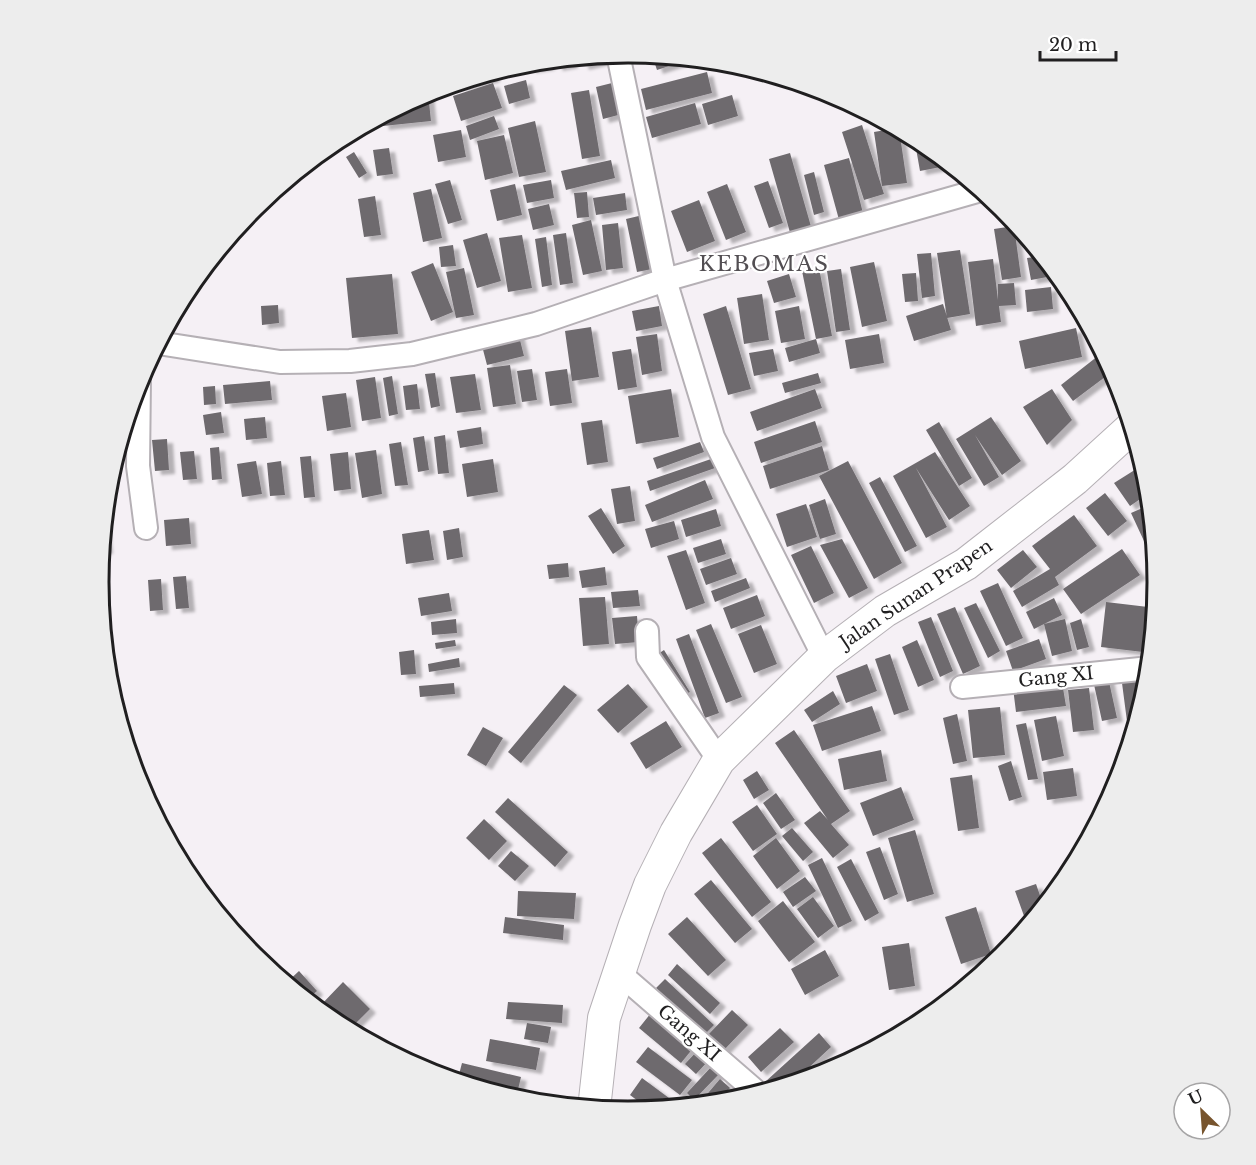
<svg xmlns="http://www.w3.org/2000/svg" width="1256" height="1165" viewBox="0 0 1256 1165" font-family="'Libre Baskerville',serif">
	<defs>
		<filter id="shadow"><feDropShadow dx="6" dy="4" stdDeviation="1.5" flood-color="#0004"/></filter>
	</defs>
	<rect width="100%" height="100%" fill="#f5f0f5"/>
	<!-- building -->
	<path fill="#6e6a6e" filter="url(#shadow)" d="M607,55L608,60L583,66L581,57Z
		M652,55H657L690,59L657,70Z
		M571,58L572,64L557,67L555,60Z
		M549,60V66L530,69L529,62Z
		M493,72L494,78L460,87L459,83Z
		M707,72L712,93L646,110L641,89Z
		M526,80L530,98L509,104L504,86Z
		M616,82L622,114L603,119L596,87Z
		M493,83L502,108L461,121L453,96Z
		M589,90L600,156L582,159L571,93Z
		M425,93H428L431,121L383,126L382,116Z
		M732,95L738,116L708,125L702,104Z
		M695,103L701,124L652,138L646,117Z
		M494,116L499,129L470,140L466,126Z
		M535,121L546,172L519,177L508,128Z
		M862,125L884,194L864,200L842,132Z
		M897,128L899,129L907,183L882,186L874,132Z
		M461,130L466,157L438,162L433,135Z
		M504,135L513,173L485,180L477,141Z
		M914,137L923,142L951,165L920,171Z
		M389,148L393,174L377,176L373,150Z
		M354,152L367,173L359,178L346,157Z
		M790,153L812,230L791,236L769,159Z
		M849,158L865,221L841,227L824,165Z
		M611,160L615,178L566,190L561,171Z
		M814,172L824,212L814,215L804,175Z
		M450,180L462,220L448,224L435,184Z
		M551,180L554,198L527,203L523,185Z
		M768,181L783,223L769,228L754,186Z
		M515,184L522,215L497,221L490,190Z
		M727,184L746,232L726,240L707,192Z
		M431,189L442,238L423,242L413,193Z
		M587,192L589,217L577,218L574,193Z
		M625,193L627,210L596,215L593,198Z
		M375,196L381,235L364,237L358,199Z
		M699,200L715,241L687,252L671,211Z
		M549,204L554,225L533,230L528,209Z
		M643,215L652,269L637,272L626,219Z
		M591,220L602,271L583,275L572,225Z
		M618,223L623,268L606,270L602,225Z
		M1014,226L1021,277L1002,280L994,229Z
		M487,233L501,281L477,288L463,240Z
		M566,233L573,283L560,285L553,235Z
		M522,235L532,288L508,292L499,238Z
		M546,237L552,285L542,287L535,239Z
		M453,245L456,266L441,267L439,247Z
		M960,250L970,314L947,318L937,253Z
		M931,253L935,296L922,298L917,254Z
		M1042,256L1058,275L1031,280L1027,258Z
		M993,259L998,300V284L1014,283L1016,305L999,306L1001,322L976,326L968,262Z
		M874,262L887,321L862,327L850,267Z
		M433,263L453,312L431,321L411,272Z
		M464,268L474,315L456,318L446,272Z
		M819,268L832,336L816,339L802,271Z
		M841,269L850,330L836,332L827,271Z
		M916,273L918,301L905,302L902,274Z
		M392,274L398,334L352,338L346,278Z
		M789,274L796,297L774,303L767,281Z
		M1051,287L1053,309L1027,312L1025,290Z
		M762,294L769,340L744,344L737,298Z
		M943,304L951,330L914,341L906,316Z
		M278,305L279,323L262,325L261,306Z
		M659,306L662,326L636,331L632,311Z
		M726,306L751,389L728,395L703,314Z
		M799,306L805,339L781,343L775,311Z
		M591,327L599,377L572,381L565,331Z
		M1076,328L1082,357L1025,369L1019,341Z
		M518,332L524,356L487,365L481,342Z
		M657,334L662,371L642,375L636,337Z
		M879,334L884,363L850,369L845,340Z
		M816,339L820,353L789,362L785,348Z
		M631,349L637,387L618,390L612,352Z
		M773,349L778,371L754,376L749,353Z
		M1103,352L1113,371L1073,401L1061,385Z
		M510,365L516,404L493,407L487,368Z
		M532,369L537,400L522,402L517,371Z
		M567,369L572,403L550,406L545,372Z
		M435,373L440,406L431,408L425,374Z
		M818,373L821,383L785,393L782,383Z
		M475,374L481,410L456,413L450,377Z
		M392,376L398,414L389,416L383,378Z
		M375,377L381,418L362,421L356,380Z
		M270,381L272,400L225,404L223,385Z
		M417,384L420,409L406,410L403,386Z
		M215,386L216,404L204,405L203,387Z
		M671,389L679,437L636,444L628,396Z
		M815,389L822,408L757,431L750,412Z
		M1052,389L1072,420L1047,445L1023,407Z
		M346,393L351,427L327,431L322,396Z
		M221,412L224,433L206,435L203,415Z
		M265,417L267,438L246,440L244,419Z
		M991,417L1021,461L1002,475L975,435L999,477L984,486L956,439Z
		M602,420L608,462L587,465L581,423Z
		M815,421L822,442L761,463L754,442Z
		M939,422L972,478L959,486L926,430Z
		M481,427L483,444L460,448L457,431Z
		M445,435L449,473L438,474L434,437Z
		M424,436L429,470L418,472L413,438Z
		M167,439L169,470L155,471L152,440Z
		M401,442L408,485L395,486L389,444Z
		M700,442L704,452L657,469L653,458Z
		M822,446L829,470L770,489L763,466Z
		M219,447L222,479L212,480L210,448Z
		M376,450L382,494L362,498L355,453Z
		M194,451L197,479L183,480L180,452Z
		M348,452L351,489L334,491L330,454Z
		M935,452L970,506L949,520L916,468L947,527L926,538L893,476Z
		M311,456L315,497L304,498L300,457Z
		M493,459L498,492L467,497L462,464Z
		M711,459L715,468L650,491L647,481Z
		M256,461L262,494L242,497L237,464Z
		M281,461L285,495L270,496L267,463Z
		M848,461L902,563L874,579L819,476Z
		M1141,466L1146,474L1149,493L1130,506L1114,483Z
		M880,477L917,546L905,552L869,483Z
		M705,480L713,499L652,522L645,505Z
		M630,486L635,521L617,524L611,489Z
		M1105,493L1127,521L1108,536L1086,508Z
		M825,499L836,534L820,539L809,505Z
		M806,504L817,537L787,547L776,514Z
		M1147,506L1151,516L1155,551L1150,554L1131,513Z
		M601,508L625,546L613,554L588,516Z
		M716,509L721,526L686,537L681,520Z
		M1074,515L1097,546L1055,577L1059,585L1022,607L1013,591L1050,569L1032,546Z
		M189,518L191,544L166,546L164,520Z
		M674,521L679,539L651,548L645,529Z
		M104,523L107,550H101Z
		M459,528L463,557L447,560L443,531Z
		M429,530L434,560L406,564L402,534Z
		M721,539L726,554L698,563L693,548Z
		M842,539L868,588L849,598L820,545Z
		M811,546L834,593L814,603L791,555Z
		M1122,549L1140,575L1081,614L1063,589Z
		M686,550L705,603L686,610L667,556Z
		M1023,550L1037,567L1011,588L997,570Z
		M731,558L737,574L706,585L700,569Z
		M568,563L569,577L549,579L547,565Z
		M605,567L607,585L582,588L579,571Z
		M186,576L189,608L176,609L173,577Z
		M746,578L750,588L715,602L711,591Z
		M161,579L163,610L150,611L148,580Z
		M998,583L1023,638L1006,646L980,591Z
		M638,590L640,606L613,608L611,592Z
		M449,593L452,611L421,616L418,598Z
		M757,595L765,616L731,629L723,608Z
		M605,597L609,644L583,646L579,598Z
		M1054,598L1062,615L1034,629L1026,612Z
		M1106,602L1148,607L1143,652L1101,647Z
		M976,603L1000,651L988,658L964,608Z
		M955,607L980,666L963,674L937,614Z
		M637,616L639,642L615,644L612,618Z
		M931,617L953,671L940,677L918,622Z
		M456,619L457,633L432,635L431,622Z
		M1065,619L1072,651L1052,656L1044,624Z
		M1081,619L1089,647L1077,650L1070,623Z
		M711,624L742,697L726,703L696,630Z
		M761,625L777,664L754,673L738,634Z
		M689,634L719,713L705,718L676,639Z
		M1039,639L1046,659L1013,671L1006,651Z
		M455,640L456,646L436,649L435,643Z
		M917,640L934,680L918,687L902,647Z
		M414,650L416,674L401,675L399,652Z
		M664,650L690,692L684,695L658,654Z
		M890,654L909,710L894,715L875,659Z
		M459,658L460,667L429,672L428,664Z
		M867,664L877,691L846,703L836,676Z
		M1108,677L1117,718L1102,721L1093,680Z
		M1143,680L1145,696L1135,728L1128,729L1122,683Z
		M1062,682L1066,706L1016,712L1013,688Z
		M454,683L455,694L420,697L419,686Z
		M628,684L648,707L618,733L597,710Z
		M564,685L577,695L521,763L508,752Z
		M1089,688L1094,730L1073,732L1068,690Z
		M833,691L840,704L812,722L804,710Z
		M872,706L881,731L822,751L813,725Z
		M1000,707L1005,755L973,758L968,710Z
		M957,714L967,761L953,764L943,718Z
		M1056,716L1064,756L1042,761L1034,720Z
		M666,721L682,747L646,769L630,743Z
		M1026,723L1038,779L1028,780L1016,725Z
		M483,727L503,738L486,766L467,755Z
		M794,730L850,811L831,824L849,845L833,858L804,823L820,811L828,820L775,743Z
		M881,750L887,781L844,790L838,759Z
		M1011,761L1022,797L1009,801L998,766Z
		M1073,768L1077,796L1047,800L1043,772Z
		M757,771L769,790L754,799L743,780Z
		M972,775L979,828L958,831L950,778Z
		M901,787L914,820L873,836L860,803Z
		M776,793L795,820L781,829L763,803Z
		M508,798L568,852L555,867L495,812Z
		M757,805L777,834L753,851L732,822Z
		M484,819L507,841L489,860L466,838Z
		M792,828L813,852L803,861L782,836Z
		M915,830L934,894L907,902L888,838Z
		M721,838L771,902L752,917L702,853Z
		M776,838L800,871L777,889L753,856Z
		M880,847L898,894L884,900L866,852Z
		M511,851L529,866L515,881L498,866Z
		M822,858L852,921L838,928L808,865Z
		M851,859L879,913L865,921L837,867Z
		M805,877L816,891L793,907L783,892Z
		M711,880L752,929L735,943L694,894Z
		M1036,884L1044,907L1028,927L1015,891Z
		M518,891L576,893L574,919L517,916Z
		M813,897L834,926L818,938L797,909Z
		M783,901L815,942L789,962L758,921Z
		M976,907L991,954L961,964L945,917Z
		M505,917L564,925L563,940L503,933Z
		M687,917L726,960L708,976L668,934Z
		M909,943L915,986L889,990L882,947Z
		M825,950L839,976L805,995L791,969Z
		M677,964L720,1003L710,1014L668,975Z
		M299,971L317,991L306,1001L285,984Z
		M665,979L714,1025L705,1034L656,988Z
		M343,982L370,1009L348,1031L337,1025L319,1007Z
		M508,1002L563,1005L562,1023L506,1019Z
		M732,1010L748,1025L723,1051L707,1036Z
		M651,1013L694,1047L681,1063L639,1028Z
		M527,1023L551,1027L548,1043L524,1039Z
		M780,1028L794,1042L761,1072L748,1057Z
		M819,1033L831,1047L790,1085L772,1090L765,1082Z
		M490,1039L540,1048L536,1070L486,1061Z
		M648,1047L692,1080L680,1095L636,1062Z
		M699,1049L710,1059L696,1074L685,1064Z
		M843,1057L849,1062L824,1074Z
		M462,1063L521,1077L516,1098L457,1082Z
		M712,1066L720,1073L694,1100L687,1093Z
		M642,1078L669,1098L661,1109L650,1110L630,1095Z
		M720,1079L730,1088L716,1104L697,1106Z"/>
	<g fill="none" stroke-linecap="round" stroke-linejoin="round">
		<!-- minor casing -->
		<g stroke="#b5b0b5" stroke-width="26">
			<path id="minor" d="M618,54L665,280L713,437L824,657
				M158,343L280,362L350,361L412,354L536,324L665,280L981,190
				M139,378L138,466L146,528
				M647,631L648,657L719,760
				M962,687L1150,668
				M618,972L759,1094"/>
		</g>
		<!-- secondary casing -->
		<g stroke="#b5b0b5" stroke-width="34">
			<path id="secondary" d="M594,1109L604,1018L635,925L650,885L676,833L719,760L824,657L885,611L966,564L1075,479L1132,427"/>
		</g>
		<!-- minor -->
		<use href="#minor" stroke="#fff" stroke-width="22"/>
		<!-- secondary -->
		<use href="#secondary" stroke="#fff" stroke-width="32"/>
	</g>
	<g text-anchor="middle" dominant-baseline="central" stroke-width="4.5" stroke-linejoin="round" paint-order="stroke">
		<!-- street labels -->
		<g font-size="18" fill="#201f20" stroke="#fff">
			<text transform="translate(916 594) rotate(-34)">Jalan Sunan Prapen</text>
			<text transform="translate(1056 677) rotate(-6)">Gang XI</text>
			<text transform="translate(689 1033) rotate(41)">Gang XI</text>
		</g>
		<!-- quarter labels -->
		<g font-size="21" letter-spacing="1.5" fill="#524e52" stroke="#fff">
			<text x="764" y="264">KEBOMAS</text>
		</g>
	</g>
	<!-- crop -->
	<path d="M0 0H1256V1165H0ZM109 582a519 519 0 1 1 1038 0a519 519 0 1 1-1038 0Z" fill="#ededed" fill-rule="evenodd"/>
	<path fill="none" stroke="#201f20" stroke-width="3" d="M109 582a519 519 0 1 1 1038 0a519 519 0 1 1-1038 0Z"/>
	<!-- north arrow -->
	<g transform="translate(1202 1111) rotate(335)"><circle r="28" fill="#ffffff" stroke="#a6a5a6" stroke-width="1.5"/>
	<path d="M0-4.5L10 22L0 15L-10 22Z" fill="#77542d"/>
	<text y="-9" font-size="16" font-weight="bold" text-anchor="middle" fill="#201f20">U</text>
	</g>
	<!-- scale -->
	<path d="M1040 51v9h76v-9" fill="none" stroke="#201f20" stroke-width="3"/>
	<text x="1049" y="51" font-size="18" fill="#201f20" stroke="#ffffff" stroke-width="4.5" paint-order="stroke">20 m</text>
</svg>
